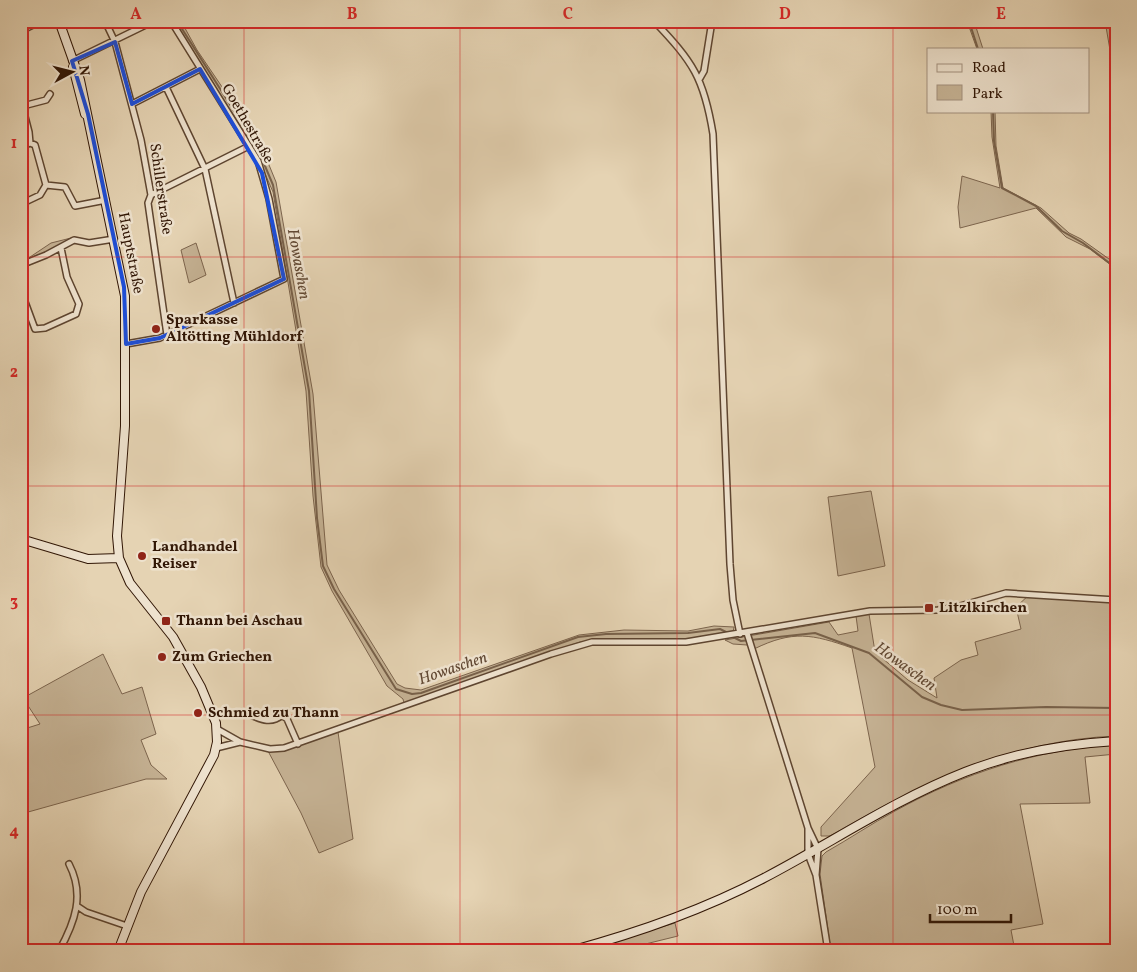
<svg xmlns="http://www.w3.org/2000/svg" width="1137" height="972" viewBox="0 0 1137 972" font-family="Vollkorn,serif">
	<rect width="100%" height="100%" fill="#e5d3b3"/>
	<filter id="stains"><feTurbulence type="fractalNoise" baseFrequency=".004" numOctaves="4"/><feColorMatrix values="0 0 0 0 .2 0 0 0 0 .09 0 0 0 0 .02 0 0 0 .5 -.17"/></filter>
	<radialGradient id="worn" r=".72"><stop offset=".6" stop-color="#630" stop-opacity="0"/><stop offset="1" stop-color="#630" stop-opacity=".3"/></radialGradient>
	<!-- green -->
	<path fill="#c6b395" stroke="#7c644d" d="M174,21H181L197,50L260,143L276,182L313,394L327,565L339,590L397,684L405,688L421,690L579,635L624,630L688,631L714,626L734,627L733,632L686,640L603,639L580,642L404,703L403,699L387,686L332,591L321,567L313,496L306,391L273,192L252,144Z
		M967,21H974L983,49H977Z
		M1105,21H1116V49L1110,50Z
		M991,111H995L996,146L1003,188L1041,208L1069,233L1081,239L1116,264V269L1090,249L1066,237L1036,208L960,228L958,207L962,176L1000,188L992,137Z
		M75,237L62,246L27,259L51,243Z
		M196,243L206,275L189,283L181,250Z
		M871,491L885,566L838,576L828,497Z
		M1030,594L1116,601V736C1011,740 919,784 830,836H821V827L875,767L852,648C812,634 793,630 754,649L751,643L747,645L733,644L725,640L829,622L838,635L858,631L856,616L869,614L875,652L908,680L937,698L934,678L961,660L978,655L975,642L1021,629L1016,607Z
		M103,654L122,694L142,687L156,734L141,740L151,765L167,779H146L21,814V730L40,724L23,698Z
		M338,732L353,839L319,853L301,813L268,751L286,750Z
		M1116,745V754L1085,757L1090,803L1020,804L1043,924L1011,930L1015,951H831L820,874L822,856L826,852C849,839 871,824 895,811C964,773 1037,749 1116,745Z
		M675,923L678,936L617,951H581Z"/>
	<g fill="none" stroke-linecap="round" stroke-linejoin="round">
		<!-- stream -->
		<path stroke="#78614a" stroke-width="2" d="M177,21L257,147L273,185L309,391L317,518L323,566L334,589L396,689L412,694L421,693L578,637L606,634L688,633L720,629L728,633
			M969,21L978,49
			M993,111L994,141L1002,188L1036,206L1062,231L1083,243L1116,268
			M731,636L741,641L815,633L869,653L922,697L941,705L962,710L1046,707L1116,708"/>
		<!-- street casing -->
		<g stroke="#5e4530" stroke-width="8">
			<path id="street" d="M105,21L115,42L141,140L151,195L148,203L167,335
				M654,21C693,62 704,78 713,134L730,564L733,600L740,634
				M21,31L41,21
				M72,61L154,21
				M700,78L704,71L712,21
				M166,87L205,169L234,303
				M21,101L29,132L30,143L35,145L46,185L40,195L21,204
				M132,104L200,69
				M23,106L46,100L50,94
				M21,147L30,143
				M46,185L65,187L75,206L106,200
				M151,195L249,146
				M21,265L46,255L74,240L89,243L114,239
				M21,291L35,329L45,328L76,314L79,304L67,277L61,248
				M126,344L160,338L284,279L269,199L258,161L171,21
				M747,633L808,828V854L816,875
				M251,715C262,720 272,724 282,715L287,719L298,744
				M217,729L240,742L270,749L284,748L551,654L592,642H686L870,611L938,610L960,606L1006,593L1116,600
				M216,748L240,742
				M808,828L818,849L816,875L828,951
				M77,906L86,912L127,926
				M59,951C75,922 85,895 69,864"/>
		</g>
		<!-- secondary casing -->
		<g stroke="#311605" stroke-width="10">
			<path id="secondary" d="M59,21L80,80L125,296V426L117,536L119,558L130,583L173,637L201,687L216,723L217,742L214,755L141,892L118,951
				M73,67L85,114
				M21,539L88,559L119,558
				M570,951C637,933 703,910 764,878C831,843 894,800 965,772C1013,753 1064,744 1116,741"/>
		</g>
		<!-- street -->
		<use href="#street" stroke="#eee2ce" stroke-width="5"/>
		<!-- secondary -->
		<use href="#secondary" stroke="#eee2ce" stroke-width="8"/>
	</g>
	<!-- marked area -->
	<path fill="none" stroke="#1d4ed8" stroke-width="4" stroke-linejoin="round" d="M115,42L132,104L200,69L262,173L284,279L160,338L126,344L124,287L88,114L72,61Z"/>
	<!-- grid -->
	<path fill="none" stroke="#d62828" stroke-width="1" stroke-opacity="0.55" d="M244,21V951M460,21V951M677,21V951M893,21V951M21,257H1116M21,486H1116M21,715H1116"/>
	<!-- markers -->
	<g fill="#8f2418" stroke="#eee2ce" stroke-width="2">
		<circle cx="156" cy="329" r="5"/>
		<circle cx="142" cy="556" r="5"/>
		<rect x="924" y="603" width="10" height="10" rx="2.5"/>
		<rect x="161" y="616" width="10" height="10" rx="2.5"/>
		<circle cx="162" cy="657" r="5"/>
		<circle cx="198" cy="713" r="5"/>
	</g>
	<g text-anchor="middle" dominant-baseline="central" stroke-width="5" stroke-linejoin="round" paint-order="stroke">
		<!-- street labels -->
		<g font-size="15" fill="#311605" stroke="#eee2ce">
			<text transform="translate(247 124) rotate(60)">Goethestraße</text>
			<text transform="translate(160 189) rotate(82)">Schillerstraße</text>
			<text transform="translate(130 253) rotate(79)">Hauptstraße</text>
		</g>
		<!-- poi labels -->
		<g font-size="15" font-weight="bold" fill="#311605" stroke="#eee2ce" text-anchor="start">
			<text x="166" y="320">Sparkasse<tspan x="166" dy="17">Altötting Mühldorf</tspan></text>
			<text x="152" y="547">Landhandel<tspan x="152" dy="17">Reiser</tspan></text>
			<text x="939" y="608">Litzlkirchen</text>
			<text x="176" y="621">Thann bei Aschau</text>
			<text x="172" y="657">Zum Griechen</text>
			<text x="208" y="713">Schmied zu Thann</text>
		</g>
		<!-- water labels -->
		<g font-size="16" font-style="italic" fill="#614833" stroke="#eee2ce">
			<text transform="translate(298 264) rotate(80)">Howaschen</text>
			<text transform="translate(905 667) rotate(36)">Howaschen</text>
			<text transform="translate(453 669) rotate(-19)">Howaschen</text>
		</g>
	</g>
	<!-- margin -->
	<rect width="1137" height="972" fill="none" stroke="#e5d3b3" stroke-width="55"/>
	<!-- legend -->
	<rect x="927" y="48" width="162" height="65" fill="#eee2ce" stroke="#a2907e"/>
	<rect x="937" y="64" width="25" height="8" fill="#eee2ce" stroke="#a2907e"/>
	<text x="972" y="72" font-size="15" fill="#311605">Road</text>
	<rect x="937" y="85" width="25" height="15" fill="#c6b395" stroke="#a2907e"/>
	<text x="972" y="98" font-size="15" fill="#311605">Park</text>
	<!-- north arrow -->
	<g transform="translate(72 72) rotate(83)" stroke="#eee2ce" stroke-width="4" paint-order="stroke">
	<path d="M0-4L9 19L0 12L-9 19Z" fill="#311605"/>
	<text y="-8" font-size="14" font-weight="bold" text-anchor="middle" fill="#311605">N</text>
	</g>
	<!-- scale -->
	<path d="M930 914v8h81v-8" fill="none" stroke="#311605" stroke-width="2.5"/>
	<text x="937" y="914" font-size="15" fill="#311605" stroke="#eee2ce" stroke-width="4" paint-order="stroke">100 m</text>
	<rect x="28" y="28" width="1082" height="916" fill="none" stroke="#d62828" stroke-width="2"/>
	<g font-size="16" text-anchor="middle" font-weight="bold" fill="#d62828">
		<text x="136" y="19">A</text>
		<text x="352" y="19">B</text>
		<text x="568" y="19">C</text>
		<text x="785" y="19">D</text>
		<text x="1001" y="19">E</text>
		<text x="14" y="148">1</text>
		<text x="14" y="377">2</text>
		<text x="14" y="606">3</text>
		<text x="14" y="836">4</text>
	</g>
	<rect width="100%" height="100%" filter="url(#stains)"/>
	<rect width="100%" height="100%" fill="url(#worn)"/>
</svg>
